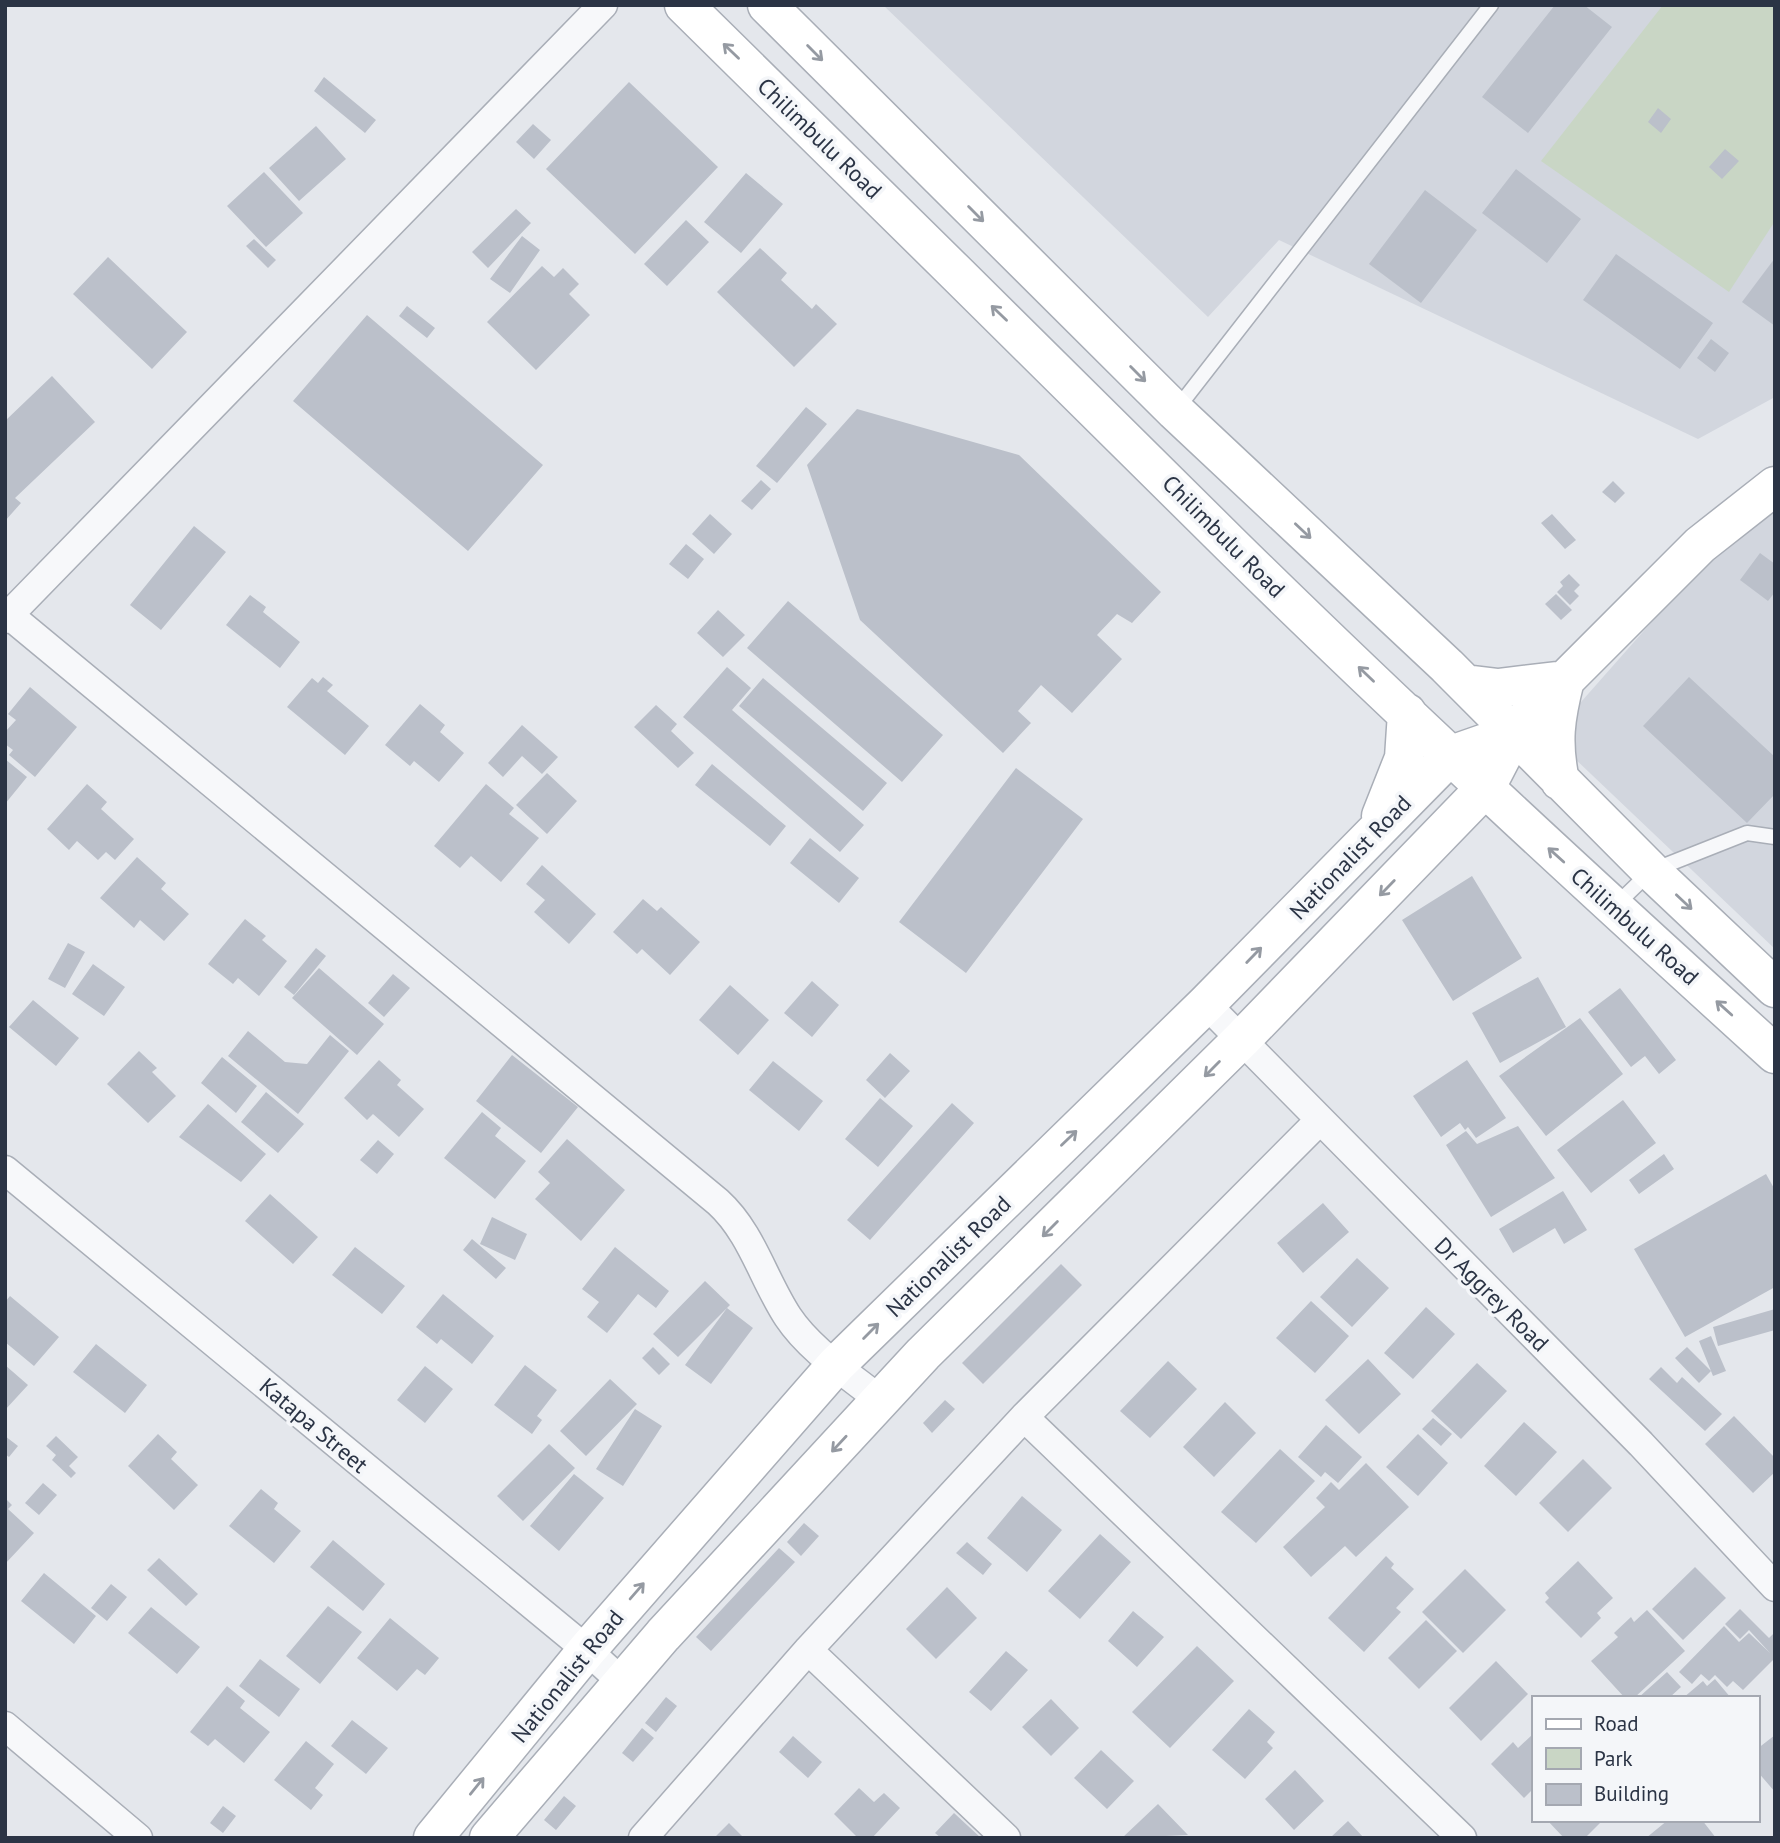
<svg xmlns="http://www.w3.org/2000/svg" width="1780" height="1843" viewBox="0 0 1780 1843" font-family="'PT Sans',sans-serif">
	<rect width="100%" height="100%" fill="#e4e7ec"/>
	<!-- built -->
	<path fill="#d2d6de" d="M883,5H1775V397L1698,439L1279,240L1208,317Z
		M1775,500V949L1551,736L1724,540Z"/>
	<!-- green -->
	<path fill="#c9d6c5" d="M1663,5H1775V221L1729,292L1541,161Z"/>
	<!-- building -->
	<path fill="#bbc0ca" d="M1555,5H1584L1612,27L1528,133L1482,97Z
		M324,77L376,120L365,133L314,91Z
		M629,82L718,167L635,254L546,169Z
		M1658,108L1671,119L1661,133L1648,122Z
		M533,124L551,140L534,159L516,142Z
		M316,126L346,159L299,201L269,168Z
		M1725,149L1739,161L1722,179L1709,167Z
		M1516,169L1581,219L1547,263L1482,213Z
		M264,172L303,213L266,247L227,206Z
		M746,173L783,204L741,253L704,222Z
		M1425,190L1477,230L1421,303L1369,264Z
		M516,209L531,223L488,268L472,252Z
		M686,220L709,242L667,286L644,264Z
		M522,236L540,250L510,293L490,279Z
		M254,239L276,260L268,268L246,246Z
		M760,248L787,273L781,280L812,309L816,304L837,324L794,367L717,292Z
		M1616,254L1713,323L1680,369L1583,300Z
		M108,257L187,332L152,369L73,294Z
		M1775,258V326L1742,302Z
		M542,266L554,277L563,268L579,284L569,294L590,315L536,370L487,322Z
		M407,306L435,328L427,338L399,316Z
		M367,315L543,465L468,551L293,401Z
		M1711,339L1729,353L1715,372L1697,358Z
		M52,376L95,422L15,498L21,503L5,521V421Z
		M806,407L827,424L777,483L756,466Z
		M857,409L1019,455L1161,592L1132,623L1117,614L1097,635L1122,659L1072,713L1041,685L1018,711L1031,723L1003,753L860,620L807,465Z
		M761,480L771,489L752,510L741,501Z
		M1613,481L1625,493L1615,503L1602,492Z
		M710,514L732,534L714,554L692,534Z
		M1552,514L1576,540L1565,549L1541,523Z
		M194,526L226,552L161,630L130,605Z
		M686,544L704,559L688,579L669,564Z
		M1760,553L1775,564V592L1768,601L1740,580Z
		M1569,574L1580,585L1574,591L1579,596L1570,605L1557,592L1563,586L1560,582Z
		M1556,594L1572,610L1561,620L1545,604Z
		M250,595L266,607L263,612L300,642L280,668L226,625Z
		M788,601L943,735L902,782L747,648Z
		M718,610L745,635L723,657L697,633Z
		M727,667L751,688L732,710L864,825L840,852L683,717Z
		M323,677L333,685L327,691L369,726L345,755L287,707L312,678L318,683Z
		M1689,677L1775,757V794L1747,823L1643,726Z
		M763,678L887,783L863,811L739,706Z
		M30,687L77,727L35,777L9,755L13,750L5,744V732L16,720L8,714Z
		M420,704L445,725L440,732L464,753L439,782L414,761L410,766L385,745Z
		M656,705L677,724L671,731L694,753L678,768L634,727Z
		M522,725L558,757L542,774L522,756L503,777L488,763Z
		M5,759L27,777L5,804Z
		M712,764L786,826L770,846L695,785Z
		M1016,768L1083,819L966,973L899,922Z
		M547,773L577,801L547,834L516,805Z
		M87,784L107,802L101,809L134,839L115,860L106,852L98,860L77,841L69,850L47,829Z
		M486,784L514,808L509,814L539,838L501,882L471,856L460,868L434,846Z
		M810,838L859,878L839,903L790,863Z
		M137,857L166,883L161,889L189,914L164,941L140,920L134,928L100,898Z
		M542,865L596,914L569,944L534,912L545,900L526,884Z
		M1472,876L1522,958L1453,1001L1402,920Z
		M643,899L657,911L661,907L700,942L670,975L642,949L637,954L613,932Z
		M245,919L266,936L262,940L287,961L259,996L238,978L233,984L208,964Z
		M68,943L85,952L65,988L48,979Z
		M316,948L326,956L294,995L284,987Z
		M93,964L125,987L104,1016L72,994Z
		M319,968L384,1024L357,1055L292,998Z
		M393,974L410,988L384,1017L368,1003Z
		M1538,977L1566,1027L1500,1063L1472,1013Z
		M812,981L839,1005L812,1037L784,1013Z
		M730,985L769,1020L738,1055L699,1020Z
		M1620,988L1676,1060L1659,1074L1645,1056L1631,1067L1588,1012Z
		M33,1000L79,1038L56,1066L9,1027Z
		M1580,1018L1623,1074L1546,1136L1499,1076Z
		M248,1031L285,1062L307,1064L330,1035L349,1051L298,1114L228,1056Z
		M139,1051L157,1068L152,1072L176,1096L148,1123L107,1084Z
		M890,1053L910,1071L885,1098L866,1080Z
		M512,1055L578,1107L541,1153L476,1101Z
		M222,1057L257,1086L236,1113L201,1083Z
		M379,1060L401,1080L397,1085L424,1109L399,1137L373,1114L367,1120L344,1098Z
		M1467,1060L1506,1118L1476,1138L1468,1127L1465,1130L1460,1123L1441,1137L1413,1096Z
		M773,1061L823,1101L799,1131L749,1090Z
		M266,1092L304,1124L278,1153L241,1122Z
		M880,1098L913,1126L878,1167L845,1139Z
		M1623,1100L1656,1143L1591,1193L1557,1150Z
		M952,1103L974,1123L870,1240L847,1220Z
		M208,1104L266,1154L241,1182L179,1137Z
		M482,1112L501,1128L495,1136L526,1161L495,1199L444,1158Z
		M1518,1126L1555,1178L1491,1217L1446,1145L1466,1131L1477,1144Z
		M567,1139L625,1190L581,1241L535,1199L550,1183L538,1172Z
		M378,1140L394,1154L377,1174L360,1160Z
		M1664,1154L1674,1169L1639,1194L1629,1180Z
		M1766,1174L1775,1190V1287L1685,1337L1634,1249Z
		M1563,1191L1587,1230L1564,1244L1555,1228L1513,1253L1499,1229Z
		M270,1194L318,1237L293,1264L245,1221Z
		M1323,1203L1349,1232L1303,1273L1277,1243Z
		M492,1217L527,1234L515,1260L480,1244Z
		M472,1239L506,1268L496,1279L463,1250Z
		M355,1247L405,1286L382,1314L332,1275Z
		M615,1247L669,1291L656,1308L638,1294L607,1333L587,1317L599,1302L582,1289Z
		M1357,1258L1389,1288L1352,1327L1320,1297Z
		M1061,1264L1082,1285L983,1384L962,1363Z
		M705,1281L730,1305L678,1357L653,1334Z
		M443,1294L494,1336L472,1364L441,1339L437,1344L416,1327Z
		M10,1296L59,1337L34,1366L5,1342V1302Z
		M1311,1301L1349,1336L1315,1373L1276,1338Z
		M1426,1307L1455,1334L1413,1379L1384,1353Z
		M727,1308L753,1328L711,1384L685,1365Z
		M1775,1309V1330L1718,1346L1713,1327Z
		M1711,1336L1726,1371L1713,1376L1699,1341Z
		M96,1344L147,1385L125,1413L73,1372Z
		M653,1347L670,1364L659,1375L642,1358Z
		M1687,1347L1711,1371L1699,1383L1675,1358Z
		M1368,1359L1401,1394L1359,1434L1325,1400Z
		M1168,1361L1197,1389L1150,1438L1120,1411Z
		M1477,1363L1507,1391L1461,1439L1431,1411Z
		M5,1365L28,1385L5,1410Z
		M525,1365L557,1390L537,1416L542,1420L532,1434L494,1405Z
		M425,1366L453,1389L425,1423L397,1400Z
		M1661,1367L1677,1383L1682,1377L1722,1414L1705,1431L1649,1379Z
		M610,1379L637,1404L586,1456L560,1431Z
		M945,1400L955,1409L932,1433L923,1423Z
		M1225,1402L1256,1433L1214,1477L1183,1447Z
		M635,1409L662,1426L623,1486L596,1469Z
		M1734,1416L1775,1458V1472L1753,1493L1705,1444Z
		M1433,1418L1452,1434L1441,1446L1422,1429Z
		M1524,1422L1557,1452L1516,1496L1484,1466Z
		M1326,1425L1362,1457L1338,1483L1325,1472L1321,1477L1298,1457Z
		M158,1434L177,1452L171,1459L198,1485L174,1510L128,1466Z
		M1418,1434L1448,1463L1418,1496L1386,1467Z
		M5,1436L18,1446L9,1457L5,1454Z
		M56,1436L78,1457L69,1466L76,1473L71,1478L52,1460L56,1455L46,1446Z
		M549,1444L575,1468L523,1521L497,1496Z
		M1280,1449L1315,1481L1256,1543L1221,1512Z
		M1583,1459L1612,1488L1568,1532L1539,1503Z
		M1366,1463L1409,1507L1356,1557L1345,1546L1311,1577L1283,1547L1325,1507L1316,1498L1331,1482L1339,1490Z
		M574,1474L604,1498L559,1551L530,1526Z
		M43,1483L57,1495L39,1515L25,1503Z
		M261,1489L278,1503L274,1509L301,1531L274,1563L229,1526Z
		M1022,1496L1062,1530L1027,1572L987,1538Z
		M5,1498L12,1505L8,1509L34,1533L5,1564Z
		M804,1523L819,1536L801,1556L787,1542Z
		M1100,1534L1131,1562L1080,1619L1048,1591Z
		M333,1540L385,1584L363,1611L310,1567Z
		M967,1542L992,1564L983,1575L956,1553Z
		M779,1548L795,1562L711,1651L696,1637Z
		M1386,1556L1394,1564L1391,1568L1414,1589L1396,1608L1401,1612L1364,1652L1328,1618Z
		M159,1558L198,1594L186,1606L147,1570Z
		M1578,1561L1613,1598L1597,1613L1601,1618L1581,1638L1545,1602L1549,1598L1545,1593Z
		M1695,1567L1726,1598L1683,1640L1652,1609Z
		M1465,1569L1506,1610L1463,1653L1422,1612Z
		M44,1573L96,1616L74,1644L21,1601Z
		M111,1584L127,1597L107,1621L91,1608Z
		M947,1587L977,1618L936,1659L906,1629Z
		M328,1606L362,1632L320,1684L286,1656Z
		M151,1607L200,1647L177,1674L128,1633Z
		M1740,1609L1769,1638L1775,1632V1658L1743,1690L1733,1681L1727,1687L1715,1675L1709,1681L1701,1674L1692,1684L1679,1672L1724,1626L1739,1642L1749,1633L1770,1653L1749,1630L1740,1639L1725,1624Z
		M1647,1610L1685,1651L1634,1698H1625L1591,1661L1618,1637L1614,1633L1631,1617L1634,1622Z
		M1133,1611L1164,1637L1137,1667L1108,1641Z
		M390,1618L439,1658L425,1675L417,1669L397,1691L357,1658Z
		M1426,1620L1457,1651L1419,1689L1388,1658Z
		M1197,1646L1234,1681L1170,1748L1132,1712Z
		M1006,1651L1028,1670L991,1711L969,1692Z
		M260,1659L300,1689L279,1717L239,1686Z
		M1496,1661L1528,1694L1481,1741L1449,1708Z
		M1667,1672L1681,1687L1669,1698H1638Z
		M1715,1679L1731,1698H1683L1703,1681L1707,1686Z
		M227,1686L245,1701L240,1708L270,1732L244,1763L215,1739L208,1746L190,1732Z
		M666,1697L677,1706L656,1732L645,1723Z
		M1051,1699L1079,1728L1051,1756L1022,1727Z
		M1249,1709L1275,1732L1267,1742L1273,1748L1245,1779L1212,1750Z
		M352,1720L388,1748L366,1774L331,1746Z
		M642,1728L654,1738L633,1762L622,1753Z
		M1533,1734V1789L1524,1798L1491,1764L1513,1742L1518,1748Z
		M1775,1735V1792L1757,1771V1749Z
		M793,1736L822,1762L808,1778L779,1752Z
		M306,1741L334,1764L315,1788L323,1795L311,1810L274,1780Z
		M1101,1750L1134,1781L1107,1809L1074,1778Z
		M1295,1770L1324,1801L1294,1830L1265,1799Z
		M859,1788L874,1802L884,1793L900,1808L872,1838H858L834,1814Z
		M564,1796L576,1806L556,1830L544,1820Z
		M1158,1804L1188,1835L1122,1838Z
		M223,1806L236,1816L223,1833L210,1823Z
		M954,1813L981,1838H941L935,1833Z
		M1547,1820H1603L1585,1838H1564Z
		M1668,1820H1702L1716,1838H1646Z
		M1348,1821L1364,1838H1330Z
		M729,1823L744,1838H714Z"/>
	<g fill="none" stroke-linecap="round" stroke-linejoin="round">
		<!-- lane casing -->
		<g stroke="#a9aeb7" stroke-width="17">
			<path id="lane" d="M1176,410L1491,5
				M1615,906L1651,871L1747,833L1775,837"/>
		</g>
		<!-- street casing -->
		<g stroke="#a9aeb7" stroke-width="31">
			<path id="street" d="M9,615L718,1202C752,1233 763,1279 788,1317C810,1350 849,1375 880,1400
				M5,619L603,5
				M1206,1004L1641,1444L1775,1587
				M5,1170L587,1650L622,1682
				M1024,1417L1462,1838
				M808,1650L1006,1838
				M5,1726L138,1838
				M643,1838L808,1650L1024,1417L1320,1120"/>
		</g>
		<!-- secondary casing -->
		<g stroke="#a9aeb7" stroke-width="41">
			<path id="secondary" d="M684,5C867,184 1049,365 1231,545C1408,719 1591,887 1775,1054
				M767,5L1175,411L1447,666L1651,871L1775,988
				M1465,684L1498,688L1565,680C1555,719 1552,742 1560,781
				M1381,816L1404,758L1407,713
				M433,1838L587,1650L836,1365L1206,1004L1451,755L1514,733
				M489,1838L663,1635L923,1354L1242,1039L1486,787L1514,733L1532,713L1700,545L1775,486"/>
		</g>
		<!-- lane -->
		<use href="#lane" stroke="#f7f8fa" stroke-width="14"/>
		<!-- street -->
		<use href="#street" stroke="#f7f8fa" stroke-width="28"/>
		<!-- secondary -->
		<use href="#secondary" stroke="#fff" stroke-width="38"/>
	</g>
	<!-- one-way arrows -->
	<defs><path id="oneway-shaft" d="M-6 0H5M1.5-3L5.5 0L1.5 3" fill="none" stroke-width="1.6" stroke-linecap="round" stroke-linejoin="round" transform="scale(1.75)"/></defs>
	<g stroke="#959aa2">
		<use href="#oneway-shaft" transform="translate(731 51) rotate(-136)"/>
		<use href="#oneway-shaft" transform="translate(815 53) rotate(45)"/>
		<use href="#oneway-shaft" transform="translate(976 214) rotate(45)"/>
		<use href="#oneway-shaft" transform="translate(999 313) rotate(-136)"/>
		<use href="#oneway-shaft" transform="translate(1138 374) rotate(45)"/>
		<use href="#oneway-shaft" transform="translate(1303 531) rotate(43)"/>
		<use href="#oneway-shaft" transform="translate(1366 674) rotate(-136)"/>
		<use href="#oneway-shaft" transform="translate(1556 855) rotate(-138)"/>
		<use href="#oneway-shaft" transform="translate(1387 888) rotate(134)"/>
		<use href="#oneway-shaft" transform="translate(1684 902) rotate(43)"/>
		<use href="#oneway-shaft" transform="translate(1254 955) rotate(-46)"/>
		<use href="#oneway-shaft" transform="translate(1724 1008) rotate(-138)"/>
		<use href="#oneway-shaft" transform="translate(1212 1069) rotate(135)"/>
		<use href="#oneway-shaft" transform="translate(1069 1138) rotate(-44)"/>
		<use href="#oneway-shaft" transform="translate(1050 1229) rotate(135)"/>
		<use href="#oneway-shaft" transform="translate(871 1331) rotate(-45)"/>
		<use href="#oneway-shaft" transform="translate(839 1444) rotate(133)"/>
		<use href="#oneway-shaft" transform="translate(637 1591) rotate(-49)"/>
		<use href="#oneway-shaft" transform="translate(477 1786) rotate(-51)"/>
	</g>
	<g text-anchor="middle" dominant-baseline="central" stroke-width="7" stroke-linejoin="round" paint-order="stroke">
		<!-- street labels -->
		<g font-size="23" fill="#2b3445" stroke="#f4f6f9">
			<text transform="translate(820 138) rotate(44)">Chilimbulu Road</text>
			<text transform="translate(1224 536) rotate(45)">Chilimbulu Road</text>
			<text transform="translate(1350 857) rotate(-46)">Nationalist Road</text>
			<text transform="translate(1635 926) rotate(42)">Chilimbulu Road</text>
			<text transform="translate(948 1256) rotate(-44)">Nationalist Road</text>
			<text transform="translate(1492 1294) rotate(45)">Dr Aggrey Road</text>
			<text transform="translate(314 1425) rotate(40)">Katapa Street</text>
			<text transform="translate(567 1676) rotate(-51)">Nationalist Road</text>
		</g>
	</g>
	<!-- border -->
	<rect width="1780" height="1843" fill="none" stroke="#2b3445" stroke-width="14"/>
	<!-- legend -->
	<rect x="1532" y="1696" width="228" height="126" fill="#f4f6f9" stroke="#a4a8b1" stroke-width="2"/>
	<rect x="1546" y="1719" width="35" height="10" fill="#ffffff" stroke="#a4a8b1" stroke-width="2"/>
	<text x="1594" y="1731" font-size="21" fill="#2b3445">Road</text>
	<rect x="1546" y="1748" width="35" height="21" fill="#c9d6c5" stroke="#a4a8b1" stroke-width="2"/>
	<text x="1594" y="1766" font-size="21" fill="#2b3445">Park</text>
	<rect x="1546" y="1784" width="35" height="21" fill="#bbc0ca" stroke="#a4a8b1" stroke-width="2"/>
	<text x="1594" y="1801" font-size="21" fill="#2b3445">Building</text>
</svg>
